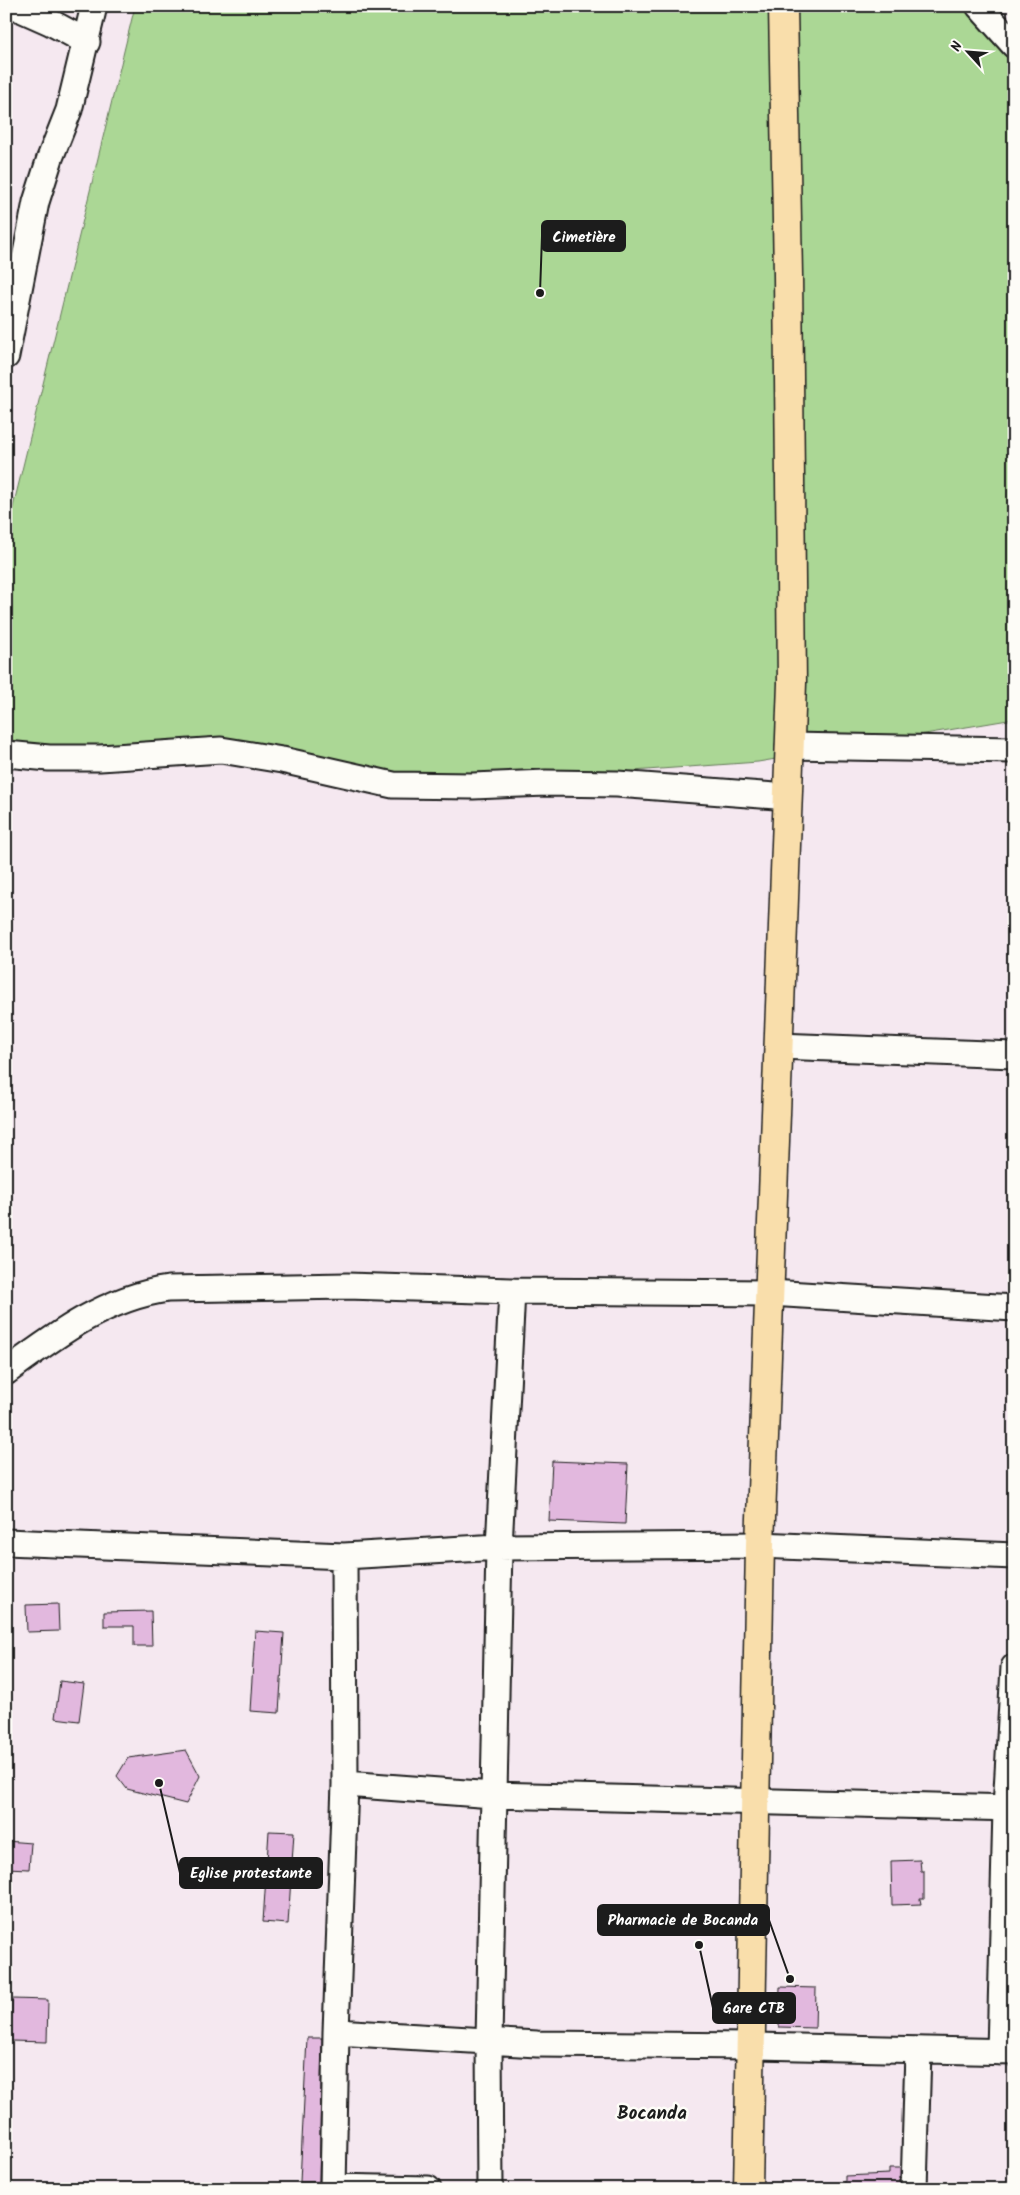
<svg xmlns="http://www.w3.org/2000/svg" width="1020" height="2195" viewBox="0 0 1020 2195" font-family="Kalam,sans-serif">
	<rect width="100%" height="100%" fill="#f5e8f0"/>
	<filter id="ink" filterUnits="userSpaceOnUse"><feTurbulence type="fractalNoise" baseFrequency=".02" numOctaves="2"/><feDisplacementMap in="SourceGraphic" scale="10" xChannelSelector="R" yChannelSelector="G"/><feConvolveMatrix kernelMatrix="1 2 1 2 8 2 1 2 1" color-interpolation-filters="sRGB"/></filter>
	<g filter="url(#ink)">
		<!-- green -->
		<path fill="#abd795" stroke="#647a58" d="M135,6H974L1014,50V719L758,762L451,784L235,747L6,758V536Z"/>
		<!-- building -->
		<path fill="#e2b8de" stroke="#1c1c1c" d="M552,1461L628,1464L625,1524L549,1521Z
			M58,1604L59,1631L27,1632L26,1605Z
			M151,1611L152,1646H134V1626H104V1612Z
			M255,1631L284,1633L279,1713L250,1711Z
			M60,1681L84,1684L79,1721L55,1718Z
			M186,1750L200,1776L186,1804L127,1789L117,1776L128,1758Z
			M269,1831L294,1832L288,1924L263,1922Z
			M6,1841L31,1843L29,1869L6,1868Z
			M920,1860L921,1871H924V1899H920L921,1904L892,1905L891,1861Z
			M780,1987L816,1988L815,2028L779,2027Z
			M12,1999L48,2000L47,2042L11,2041Z
			M307,2038H322L319,2182H300Z
			M889,2168H900V2189H845V2176L889,2174Z"/>
		<g fill="none" stroke-linecap="round" stroke-linejoin="round">
			<!-- minor casing -->
			<g stroke="#1c1c1c" stroke-width="29">
				<path id="minor" d="M14,6L50,22L87,42
					M979,6L1014,45
					M6,356L36,202L50,158L69,110L94,6
					M789,746L1014,750
					M6,754L49,758H100L221,750L282,760L393,785L473,786L546,783L617,784L788,797
					M778,1046L1014,1055
					M6,1372C56,1335 105,1298 168,1289L347,1286L512,1291L770,1293L1014,1308
					M6,1542L344,1556L499,1547L760,1545L1014,1556
					M345,1784L493,1795L1014,1808
					M336,2032L537,2044L751,2046L1014,2052
					M1000,2052L1006,1808L1014,1667
					M333,2187L428,2189
					M333,2189L336,2032L345,1784L344,1556
					M490,2189L489,2041L499,1547L512,1291
					M914,2189L918,2051"/>
			</g>
			<!-- major casing -->
			<g stroke="#1c1c1c" stroke-width="31">
				<path id="major" d="M748,2189L760,1545L792,683L788,275L783,6"/>
			</g>
			<!-- minor -->
			<use href="#minor" stroke="#fdfcf7" stroke-width="25"/>
			<!-- major -->
			<use href="#major" stroke="#f9deab" stroke-width="28"/>
		</g>
	</g>
	<g text-anchor="middle" dominant-baseline="central" stroke-width="5" stroke-linejoin="round" paint-order="stroke">
		<!-- district labels -->
		<g font-size="19" font-weight="bold" fill="#1c1c1c" stroke="#fdfcf7">
			<text x="652" y="2114">Bocanda</text>
		</g>
	</g>
	<!-- callouts -->
	<path fill="none" stroke="#1c1c1c" stroke-width="2" d="M540 293L542 236M159 1783L180 1873M790 1979L769 1920M699 1945L713 2008"/>
	<g fill="#1c1c1c" stroke="#fdfcf7" stroke-width="2">
		<circle cx="540" cy="293" r="5"/>
		<circle cx="159" cy="1783" r="5"/>
		<circle cx="790" cy="1979" r="5"/>
		<circle cx="699" cy="1945" r="5"/>
	</g>
	<g fill="#1c1c1c" stroke="#1c1c1c" stroke-width="2">
		<rect x="542" y="221" width="83" height="30" rx="5"/>
		<rect x="180" y="1858" width="142" height="30" rx="5"/>
		<rect x="598" y="1905" width="171" height="30" rx="5"/>
		<rect x="713" y="1993" width="82" height="30" rx="5"/>
	</g>
	<g font-size="15" text-anchor="middle" font-weight="bold" fill="#fff">
		<text x="584" y="242">Cimetière</text>
		<text x="251" y="1878">Eglise protestante</text>
		<text x="683" y="1925">Pharmacie de Bocanda</text>
		<text x="754" y="2013">Gare CTB</text>
	</g>
	<!-- margin -->
	<rect width="1020" height="2195" fill="none" stroke="#fdfcf7" stroke-width="25"/>
	<rect x="12" y="12" width="995" height="2170" fill="none" stroke="#1c1c1c" stroke-width="2" filter="url(#ink)"/>
	<!-- north arrow -->
	<g transform="translate(968 52) rotate(296)" stroke="#fdfcf7" stroke-width="4" paint-order="stroke">
	<path d="M0-4L9 19L0 12L-9 19Z" fill="#1c1c1c"/>
	<text y="-8" font-size="14" font-weight="bold" text-anchor="middle" fill="#1c1c1c">N</text>
	</g>
</svg>
